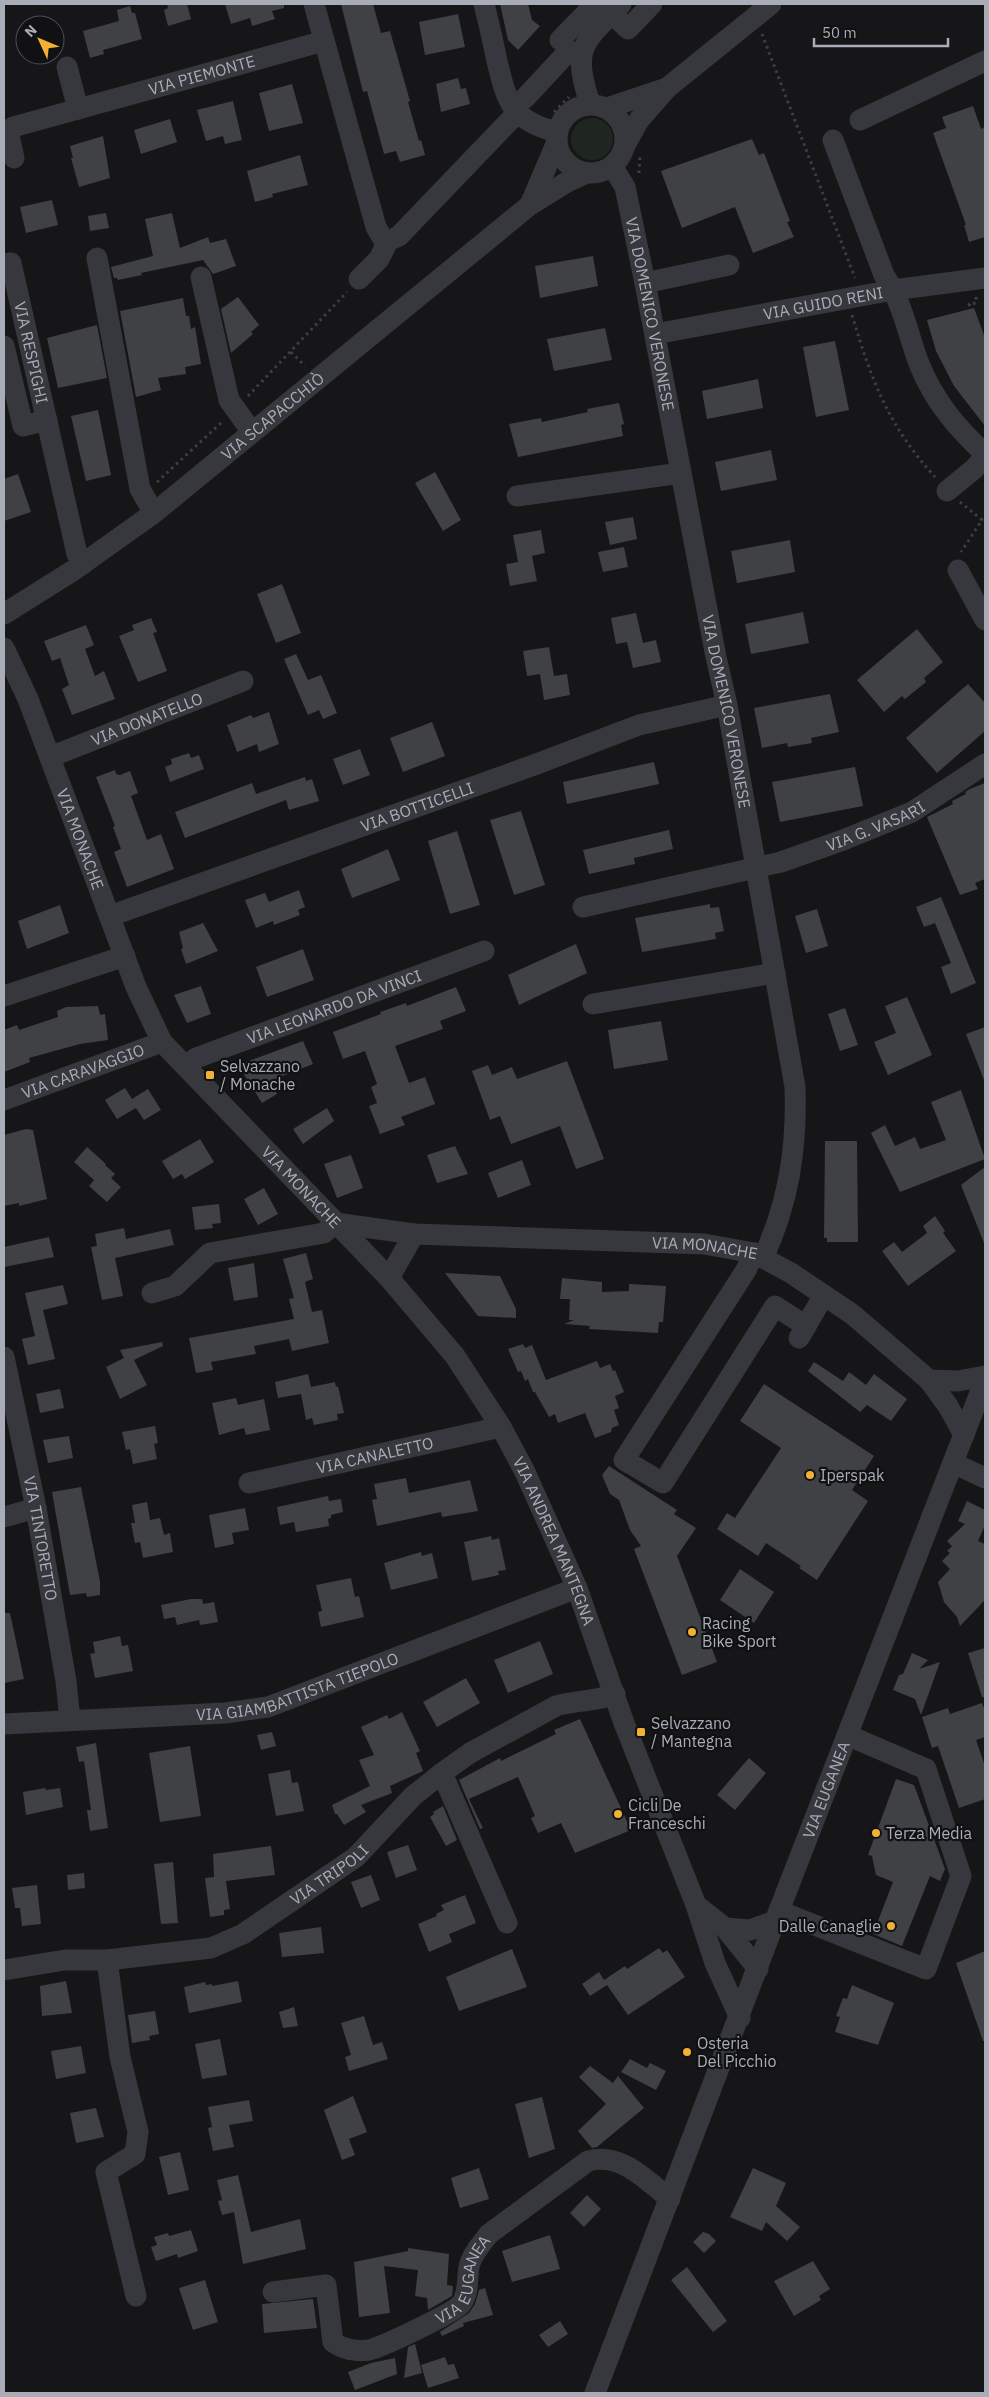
<svg xmlns="http://www.w3.org/2000/svg" width="989" height="2397" viewBox="0 0 989 2397" font-family="'IBM Plex Sans',sans-serif">
	<rect width="100%" height="100%" fill="#161618"/>
	<!-- green -->
	<path fill="#1e261f" d="M571 139a21 21 0 1 1 42 0a21 21 0 1 1-42 0Z"/>
	<!-- building -->
	<path fill="#404145" d="M167,4H187L191,19L168,26L164,10L168,8Z
		M225,4H284V8L272,11L275,19L252,26L250,18L231,24Z
		M341,4H373L381,33L390,31L410,101L408,102L419,141L421,140L425,155L400,162L396,151L384,154L367,91L363,92Z
		M500,4H528L532,20L540,26L518,50L508,40Z
		M130,6L132,13H135L142,39L103,50L104,54L90,58L83,31L119,21L117,10Z
		M458,14L465,47L425,55L419,22Z
		M458,78L461,89L466,88L470,104L441,112L436,84Z
		M292,84L303,123L269,131L259,93Z
		M233,101L242,140L225,144L223,136L206,141L197,110Z
		M973,106L981,129L985,127V237L969,242L964,225H966L933,133L946,128L942,117Z
		M170,119L177,142L141,154L134,130Z
		M103,136L110,178L79,187L71,158H73L70,146Z
		M752,139L759,155L764,153L790,221L787,222L794,237L753,253L735,207L682,228L661,171Z
		M300,155L308,185L272,194L273,197L255,202L247,171Z
		M52,200L58,225L26,233L20,207Z
		M106,213L109,228L90,231L88,216Z
		M172,213L180,248L208,237L210,243L226,239L236,266L213,274L203,260L141,273L142,275L118,280L117,278H114L111,267L153,256L145,219Z
		M593,256L598,286L540,298L535,266Z
		M238,297L259,325L251,332L253,334L231,353L221,309Z
		M183,298L186,316H189L191,329L195,327L201,364L185,367L186,374L158,378L161,390L136,397L120,311Z
		M974,308L985,338V426L954,386L936,351L927,320Z
		M97,325L107,378L58,388L47,338Z
		M605,328L612,360L554,371L547,339Z
		M835,341L849,410L816,417L803,347Z
		M758,379L763,408L707,419L702,391Z
		M619,403L624,424L621,425L623,436L518,457L509,424L541,418L542,422L588,412L587,409Z
		M98,410L111,475L86,481L71,416Z
		M771,450L777,480L721,491L715,462Z
		M435,472L461,520L443,531L415,483Z
		M18,474L31,512L4,521V479Z
		M633,517L637,539L610,545L605,522Z
		M541,530L545,553L532,556L537,581L510,586L506,564L518,562L513,535Z
		M790,540L795,572L737,583L731,551Z
		M624,547L628,567L603,572L598,552Z
		M282,584L301,633L276,643L257,594Z
		M803,612L809,643L751,654L745,624Z
		M636,613L643,643L656,640L661,662L633,668L627,642L616,644L611,618Z
		M151,618L157,632L153,633L167,671L138,682L119,636L134,630L132,625Z
		M86,625L94,645L85,649L95,676L104,671L115,699L72,715L62,689L69,685L60,658L52,661L44,641Z
		M917,629L943,662L924,678L926,682L905,699L902,696L884,712L857,680Z
		M549,647L554,676L567,674L570,695L544,700L540,674L527,676L523,651Z
		M296,654L308,680L321,675L337,713L323,719L319,710L308,715L284,659Z
		M968,684L985,703V731L937,773L906,738Z
		M830,694L839,732L811,738L812,743L788,747L787,743L762,748L754,708Z
		M269,712L279,744L259,752L257,744L237,752L227,725L251,715L253,718Z
		M432,722L445,756L403,772L390,738Z
		M360,749L370,775L343,785L333,759Z
		M189,753L191,758L199,755L204,769L170,782L165,767L172,764L171,759Z
		M654,762L659,784L567,804L563,782Z
		M855,767L863,806L780,822L772,782Z
		M115,770L116,774L120,775L130,771L138,793L131,796L147,840L161,834L174,869L127,887L114,852L121,849L113,827L115,826L96,777Z
		M305,777L306,781L312,779L319,801L289,810L286,800L185,838L175,812L252,783L256,794Z
		M985,783V879L975,883L978,889L960,895L927,817L953,804L952,801L966,794L965,792L970,789Z
		M521,811L545,885L514,895L490,820Z
		M669,830L673,849L634,858L635,864L589,874L583,850Z
		M457,831L480,905L450,914L428,841Z
		M388,849L400,880L352,898L341,869Z
		M299,890L305,907L298,910L300,915L274,925L273,921L256,928L245,900L265,893L269,902Z
		M941,897L976,983L951,994L941,967L951,963L935,923L924,927L916,907Z
		M710,904V908L719,907L724,931L715,933L716,939L642,952L635,918Z
		M60,905L69,933L27,949L18,921Z
		M817,909L828,946L806,953L795,916Z
		M203,923L218,951L186,964L181,949L183,948L179,932Z
		M576,944L587,973L519,1005L508,975Z
		M303,949L314,980L267,997L256,967Z
		M201,986L211,1014L187,1023L174,995Z
		M456,987L466,1011L440,1021L443,1029L395,1046L409,1083L425,1077L435,1104L401,1117L405,1125L380,1134L369,1106L377,1103L371,1087L377,1084L365,1051L343,1059L333,1032L381,1014L380,1012L406,1003L407,1006Z
		M907,997L932,1055L888,1075L874,1042L896,1033L885,1006Z
		M98,1006L100,1015L105,1014L108,1040L80,1044L29,1058L30,1062L4,1072V1030L17,1025L19,1030L58,1017L57,1011L66,1007Z
		M845,1008L858,1045L840,1051L828,1014Z
		M661,1021L668,1060L614,1069L608,1030Z
		M985,1027V1080H984L966,1034Z
		M303,1041L313,1064L270,1081L277,1094L262,1103L238,1065Z
		M567,1061L604,1159L576,1169L560,1126L511,1144L500,1116L490,1120L472,1071L488,1065L492,1075L512,1067L517,1079Z
		M125,1088L132,1099L148,1089L161,1110L144,1120L136,1108L117,1119L105,1100Z
		M961,1090L985,1159L900,1192L871,1133L885,1125L895,1146L915,1137L920,1149L946,1140L931,1102Z
		M327,1108L334,1121L303,1144L293,1129Z
		M26,1129L33,1130L47,1199L19,1206V1203L4,1206V1135Z
		M200,1139L214,1162L185,1179L182,1174L173,1179L162,1161Z
		M825,1141H857L858,1242H827V1238H824Z
		M455,1146L468,1174L437,1183L427,1155Z
		M87,1147L106,1164L105,1165L115,1174L111,1178L121,1187L107,1202L89,1186L94,1180L74,1162Z
		M351,1155L363,1188L337,1198L324,1164Z
		M522,1160L531,1185L498,1198L488,1173Z
		M985,1167V1243H984L961,1185Z
		M264,1188L278,1214L258,1225L244,1199Z
		M219,1204L221,1223L212,1224L213,1228L195,1230L192,1207Z
		M935,1216L945,1231L943,1233L956,1251L908,1286L882,1251L894,1242L902,1252L927,1233L923,1226Z
		M124,1228L126,1239L170,1229L174,1245L115,1258L123,1296L102,1300L91,1247L97,1246L95,1234Z
		M49,1237L54,1257L4,1267V1247Z
		M306,1253L313,1279L305,1282L312,1312L322,1310L329,1343L292,1351L289,1339L254,1346L256,1354L211,1362L213,1370L196,1373L189,1338L294,1319L289,1299L294,1298L283,1259Z
		M254,1263L258,1297L234,1301L228,1268Z
		M445,1273L500,1276L516,1309V1318L478,1316Z
		M562,1278L602,1282V1292L629,1291V1284L666,1286L663,1322H659L658,1333L589,1329L590,1326L564,1324L574,1320H569L570,1299H560Z
		M63,1285L68,1304L43,1310L55,1359L28,1365L22,1339L35,1336L25,1293Z
		M162,1342L163,1346L134,1360L147,1385L120,1399L106,1367L124,1358L120,1350Z
		M523,1344L525,1348L532,1345L546,1380L597,1361L600,1368L610,1364L613,1371L615,1370L624,1392L615,1396L619,1408L614,1410L619,1425L612,1428L611,1432L595,1438L585,1413L558,1423L555,1414L549,1417L535,1392H533L528,1379L525,1381L521,1371L518,1372L508,1349Z
		M814,1362L843,1381L849,1372L866,1385L874,1374L907,1399L891,1421L867,1405L860,1412L808,1371Z
		M308,1374L311,1387L335,1382L336,1387L338,1386L344,1413L337,1414L338,1420L314,1425L312,1418L306,1420L301,1394L278,1398L275,1382Z
		M764,1384L874,1456L852,1490L868,1501L817,1580L799,1568L801,1566L766,1543L758,1556L717,1529L727,1513L735,1518L781,1448L740,1421Z
		M60,1389L64,1408L40,1413L36,1394Z
		M236,1398L238,1405L264,1399L270,1430L246,1435L244,1428L219,1435L212,1403Z
		M155,1426L158,1443L154,1444L157,1459L133,1464L130,1449L126,1450L122,1432Z
		M69,1436L73,1458L48,1463L43,1440Z
		M609,1466L677,1510L674,1514L696,1528L677,1556L717,1662L682,1675L634,1549L641,1546L630,1530L619,1500L610,1494L602,1475Z
		M406,1478L409,1493L470,1480L478,1511L442,1517L441,1512L377,1526L372,1500L377,1499L374,1484Z
		M81,1487L100,1581V1595L87,1597L86,1593L70,1595L52,1492Z
		M328,1496L329,1501L341,1499L343,1512L331,1515V1518L328,1519L329,1526L296,1532L294,1522L280,1525L277,1507Z
		M967,1501L985,1510V1525L978,1541L985,1544V1600L960,1626L957,1617L944,1602L938,1582L950,1569L942,1561L950,1553L947,1551L952,1546L947,1541L965,1524L958,1521Z
		M147,1502L150,1520L160,1518L164,1535L170,1533L173,1552L143,1558L140,1542L135,1543L131,1523H135L132,1505Z
		M245,1508L249,1530L232,1533L234,1544L215,1548L209,1515Z
		M491,1536L492,1540L499,1538L506,1570L498,1571L499,1575L472,1581L464,1542Z
		M421,1552L422,1556L432,1553L438,1578L391,1590L384,1563Z
		M740,1569L774,1592L754,1623L720,1600Z
		M351,1578L355,1597L359,1596L364,1617L321,1627L318,1612L322,1611L316,1585Z
		M191,1599H202L203,1604L214,1602L218,1622L200,1625L199,1620L177,1625L175,1617L164,1619L161,1605Z
		M4,1613H10L24,1679L4,1683Z
		M120,1636L122,1646L128,1645L133,1671L95,1678L90,1654L95,1653L93,1642Z
		M540,1641L553,1674L508,1693L494,1660Z
		M985,1648V1697H982L968,1653Z
		M912,1653L928,1660L919,1669L940,1662L921,1715L915,1699L893,1690L899,1675L903,1674Z
		M466,1678L480,1703L437,1727L423,1702Z
		M982,1703L985,1711V1737L976,1740L985,1766V1799L959,1808L938,1746L932,1748L922,1717L948,1708L950,1714Z
		M402,1712L420,1751L416,1753L423,1771L390,1786L392,1793L361,1805L366,1812L344,1825L337,1814H335L332,1805L370,1786L359,1760L374,1755L361,1727L387,1715L389,1719Z
		M580,1719L631,1830L575,1853L561,1823L538,1833L531,1818L535,1816L518,1777L469,1799L483,1828L480,1829L459,1780L500,1758L501,1761L556,1734L554,1730Z
		M272,1732L276,1746L261,1750L257,1735Z
		M96,1743L108,1828L90,1831L87,1810H91L84,1761L79,1762L76,1747Z
		M190,1746L201,1816L160,1822L149,1753Z
		M749,1758L766,1773L735,1810L717,1795Z
		M290,1770L292,1783L298,1782L304,1811L276,1816L268,1774Z
		M896,1779L914,1785L945,1869L940,1881L930,1876L902,1946L873,1934L893,1882L876,1875L872,1856L868,1855Z
		M45,1788L46,1790L60,1788L63,1807L26,1815L23,1792Z
		M443,1806L457,1840L446,1846L430,1817L434,1814L433,1812Z
		M408,1845L417,1870L396,1878L387,1852Z
		M271,1846L275,1875L226,1881L230,1909L224,1910V1915L210,1917L205,1878L214,1877L213,1854Z
		M173,1862L178,1923L161,1924L154,1864Z
		M84,1873L85,1888L68,1890L67,1875Z
		M371,1875L380,1900L361,1908L351,1882Z
		M37,1885L41,1924L22,1926L20,1908H15L12,1888Z
		M465,1895L476,1923L449,1934L452,1942L429,1952L418,1924L437,1916L436,1914L444,1910L441,1905Z
		M321,1927L324,1953L282,1957L279,1933Z
		M659,1948L663,1953L667,1950L685,1977L628,2015L607,1985L590,1996L582,1984L599,1972L604,1980L625,1966L627,1969Z
		M512,1949L527,1987L459,2011L446,1977Z
		M985,1951V2041H983L956,1963Z
		M66,1981L72,2013L42,2016L40,1986Z
		M238,1981L242,2002L189,2013L184,1987L205,1982L206,1985L212,1984V1986Z
		M852,1985L894,2003L878,2045L835,2032L840,2017L836,2016L843,1998L847,1999Z
		M294,2007L298,2026L283,2028L279,2012Z
		M155,2011L159,2034L149,2036L150,2040L132,2043L128,2015Z
		M364,2016L373,2045L382,2042L388,2059L349,2071L345,2057L351,2055L341,2023Z
		M220,2039L227,2075L202,2079L195,2044Z
		M81,2046L86,2073L56,2079L51,2051Z
		M630,2059L647,2068L650,2063L666,2071L656,2090L621,2072Z
		M590,2066L613,2083L618,2076L644,2108L597,2147L592,2148L578,2131L606,2104L579,2077Z
		M353,2096L367,2132L349,2139L355,2155L342,2160L324,2110Z
		M542,2097L555,2149L529,2158L515,2104Z
		M249,2100L253,2121L229,2125L234,2147L213,2151L208,2128L212,2127L208,2107Z
		M96,2108L104,2137L76,2143L70,2113Z
		M180,2152L189,2190L168,2195L159,2157Z
		M479,2168L489,2199L460,2208L451,2178Z
		M753,2168L786,2183L776,2206L800,2227L787,2241L766,2222L762,2231L730,2217Z
		M238,2175L251,2232L300,2219L306,2249L243,2264L234,2212L222,2215L218,2201L222,2200L217,2180Z
		M587,2195L601,2209L584,2227L570,2213Z
		M191,2230L198,2251L178,2258L177,2254L156,2261L151,2247L157,2245L154,2237L168,2233L169,2236Z
		M703,2232L709,2234L716,2241L704,2253L693,2242Z
		M550,2235L560,2269L512,2282L502,2251Z
		M408,2248L449,2254L447,2285L453,2286L452,2296L428,2310L427,2298L415,2296L418,2270L384,2266L390,2313L359,2317L354,2262L408,2251Z
		M813,2261L830,2289L819,2296L821,2300L794,2316L774,2281Z
		M687,2267L727,2321L713,2332L671,2280Z
		M205,2280L218,2322L193,2330L179,2288Z
		M485,2288L493,2315L463,2323L464,2326L442,2336L440,2332L469,2313L475,2304L479,2290Z
		M313,2299L317,2328L264,2333L262,2304Z
		M560,2321L568,2334L548,2347L539,2335Z
		M415,2344L422,2373L404,2378L408,2347Z
		M445,2357L448,2365L454,2364L459,2378L428,2388L421,2365Z
		M395,2358L397,2374L355,2390L348,2372L371,2363Z"/>
	<g fill="none" stroke-linecap="round" stroke-linejoin="round">
		<!-- path -->
		<path stroke="#3d3f44" stroke-width="3" stroke-dasharray="2.5 4" stroke-linecap="butt" d="M762,34L855,278
			M554,112L569,97
			M639,173L640,157
			M976,297V303L969,304L985,343
			M852,315C872,382 888,425 935,477
			M291,352L305,366
			M248,396L347,292
			M157,482L222,422
			M960,502L982,520L961,552"/>
		<!-- minor -->
		<g stroke="#37383d" stroke-width="21">
			<path d="M314,4L376,227L383,239L388,241"/>
			<path d="M484,4C489,23 493,42 497,61C507,103 512,121 557,132"/>
			<path d="M602,4L628,29L652,4"/>
			<path d="M560,40L595,4"/>
			<path d="M67,67L78,109"/>
			<path d="M525,98L565,55L574,52L580,53"/>
			<path d="M590,104C572,47 582,44 621,4"/>
			<circle cx="591" cy="139" r="34"/>
			<path d="M607,108L667,88"/>
			<path d="M860,120L985,61"/>
			<path d="M833,140L884,275L893,290L985,278"/>
			<path d="M624,147L639,120L667,88L771,4"/>
			<path id="s1" d="M14,158L8,131L13,127L324,41"/>
			<path id="s2" d="M612,166L625,187L645,283L716,657L727,705L795,1087C797,1148 789,1202 763,1258"/>
			<path d="M530,205L557,142"/>
			<path d="M97,258L140,489L154,513"/>
			<path id="s3" d="M4,264L11,263L77,554L83,564"/>
			<path d="M201,277L229,400L252,432"/>
			<path d="M359,279L379,259L388,241L399,236L517,113"/>
			<path d="M645,283L729,265"/>
			<path id="s4" d="M655,334L893,290C905,314 910,341 920,366C935,402 957,428 985,454"/>
			<path d="M4,346L23,426L47,420"/>
			<path d="M947,491L974,469L985,456"/>
			<path d="M517,496L681,473"/>
			<path d="M958,570L985,620"/>
			<path id="s5" d="M4,614L74,570L154,513L530,205L567,182L587,173"/>
			<path id="s6" d="M4,648L28,699L136,987L162,1042L389,1278L455,1356L501,1427L525,1472L577,1588L624,1723L696,1905L715,1963L740,2018"/>
			<path id="s7" d="M50,757L243,681"/>
			<path id="s8" d="M583,907L781,862L843,840L912,812L985,764"/>
			<path id="s9" d="M110,916L534,765L639,725L727,705"/>
			<path d="M4,996L125,956"/>
			<path d="M593,1004L775,973"/>
			<path id="s10" d="M187,1067L196,1058L484,951"/>
			<path id="s11" d="M4,1100L162,1042"/>
			<path id="s12" d="M335,1223L414,1234L704,1244L754,1253L791,1273L852,1314L929,1380L948,1406L964,1435"/>
			<path d="M754,1253L746,1270L624,1460L663,1483L775,1306L806,1326"/>
			<path d="M389,1278L414,1234"/>
			<path d="M152,1293L175,1286L210,1253L324,1233L335,1223"/>
			<path d="M799,1338L824,1295"/>
			<path id="s13" d="M4,1357L36,1508L66,1681L70,1720"/>
			<path d="M929,1380L958,1381L985,1376"/>
			<path d="M953,1463L985,1478"/>
			<path id="s14" d="M249,1483L501,1427"/>
			<path d="M4,1517L36,1508"/>
			<path id="s15" d="M4,1724L225,1713L268,1707L577,1588"/>
			<path d="M442,1773L507,1923"/>
			<path d="M696,1905L725,1928L758,1969"/>
			<path d="M779,1911L926,1969L961,1876L926,1769L847,1735"/>
			<path d="M725,1928L750,1930L775,1921"/>
			<path d="M107,1960L120,2057L138,2132L135,2154L106,2172L136,2296"/>
			<path id="s16" d="M4,1970L65,1960H107L211,1948L243,1934L356,1857L413,1796L442,1773L470,1753L556,1706C576,1700 596,1702 615,1694"/>
			<path id="s17" d="M273,2292L326,2285L333,2342C342,2349 356,2352 369,2350C382,2347 454,2313 461,2304C470,2293 466,2276 470,2263C474,2252 481,2244 489,2234L588,2161C621,2152 646,2180 670,2199"/>
			<path id="s18" d="M595,2393L775,1921L985,1380"/>
		</g>
	</g>
	<!-- markers -->
	<g fill="#f2b134" stroke="#111113" stroke-width="2">
		<rect x="205" y="1070" width="10" height="10" rx="2.5"/>
		<circle cx="810" cy="1475" r="5"/>
		<circle cx="692" cy="1632" r="5"/>
		<rect x="636" y="1727" width="10" height="10" rx="2.5"/>
		<circle cx="618" cy="1814" r="5"/>
		<circle cx="876" cy="1833" r="5"/>
		<circle cx="891" cy="1926" r="5"/>
		<circle cx="687" cy="2052" r="5"/>
	</g>
	<g text-anchor="middle" dominant-baseline="central" stroke-width="4.5" stroke-linejoin="round" paint-order="stroke">
		<!-- street labels -->
		<g font-size="16" fill="#a8adb8" stroke="#111113">
			<text stroke="none"><textPath href="#s1" startOffset="230">VIA PIEMONTE</textPath></text>
			<text stroke="none"><textPath href="#s4" startOffset="171">VIA GUIDO RENI</textPath></text>
			<text stroke="none"><textPath href="#s2" startOffset="154">VIA DOMENICO VERONESE</textPath></text>
			<text stroke="none"><textPath href="#s3" startOffset="99">VIA RESPIGHI</textPath></text>
			<text stroke="none"><textPath href="#s5" startOffset="334">VIA SCAPACCHIÒ</textPath></text>
			<text stroke="none"><textPath href="#s2" startOffset="559">VIA DOMENICO VERONESE</textPath></text>
			<text stroke="none"><textPath href="#s7" startOffset="104">VIA DONATELLO</textPath></text>
			<text stroke="none"><textPath href="#s9" startOffset="326">VIA BOTTICELLI</textPath></text>
			<text stroke="none"><textPath href="#s8" startOffset="304">VIA G. VASARI</textPath></text>
			<text stroke="none"><textPath href="#s6" startOffset="206">VIA MONACHE</textPath></text>
			<text stroke="none"><textPath href="#s10" startOffset="160">VIA LEONARDO DA VINCI</textPath></text>
			<text stroke="none"><textPath href="#s11" startOffset="84">VIA CARAVAGGIO</textPath></text>
			<text stroke="none"><textPath href="#s6" startOffset="626">VIA MONACHE</textPath></text>
			<text stroke="none"><textPath href="#s12" startOffset="371">VIA MONACHE</textPath></text>
			<text stroke="none"><textPath href="#s14" startOffset="129">VIA CANALETTO</textPath></text>
			<text stroke="none"><textPath href="#s13" startOffset="185">VIA TINTORETTO</textPath></text>
			<text stroke="none"><textPath href="#s6" startOffset="1065">VIA ANDREA MANTEGNA</textPath></text>
			<text stroke="none"><textPath href="#s15" startOffset="298">VIA GIAMBATTISTA TIEPOLO</textPath></text>
			<text stroke="none"><textPath href="#s18" startOffset="646">VIA EUGANEA</textPath></text>
			<text stroke="none"><textPath href="#s16" startOffset="348">VIA TRIPOLI</textPath></text>
			<text stroke="none"><textPath href="#s17" startOffset="274">VIA EUGANEA</textPath></text>
		</g>
		<!-- poi labels -->
		<g font-size="16" fill="#a8adb8" stroke="#111113" text-anchor="start">
			<text x="220" y="1066">Selvazzano<tspan x="220" dy="18">/ Monache</tspan></text>
			<text x="820" y="1475">Iperspak</text>
			<text x="702" y="1623">Racing<tspan x="702" dy="18">Bike Sport</tspan></text>
			<text x="651" y="1723">Selvazzano<tspan x="651" dy="18">/ Mantegna</tspan></text>
			<text x="628" y="1805">Cicli De<tspan x="628" dy="18">Franceschi</tspan></text>
			<text x="886" y="1833">Terza Media</text>
			<text x="881" y="1926" text-anchor="end">Dalle Canaglie</text>
			<text x="697" y="2043">Osteria<tspan x="697" dy="18">Del Picchio</tspan></text>
		</g>
	</g>
	<!-- border -->
	<rect width="989" height="2397" fill="none" stroke="#a8adb8" stroke-width="10"/>
	<!-- north arrow -->
	<g transform="translate(40 40) rotate(314)"><circle r="24" fill="#111113" stroke="#4d4f55"/>
	<path d="M0-4L9 19L0 12L-9 19Z" fill="#f2b134"/>
	<text y="-8" font-size="14" font-weight="bold" text-anchor="middle" fill="#a8adb8">N</text>
	</g>
	<!-- scale -->
	<path d="M814 38v8h134v-8" fill="none" stroke="#a8adb8" stroke-width="2.5"/>
	<text x="822" y="38" font-size="15" fill="#a8adb8" stroke="#111113" stroke-width="4" paint-order="stroke">50 m</text>
</svg>
